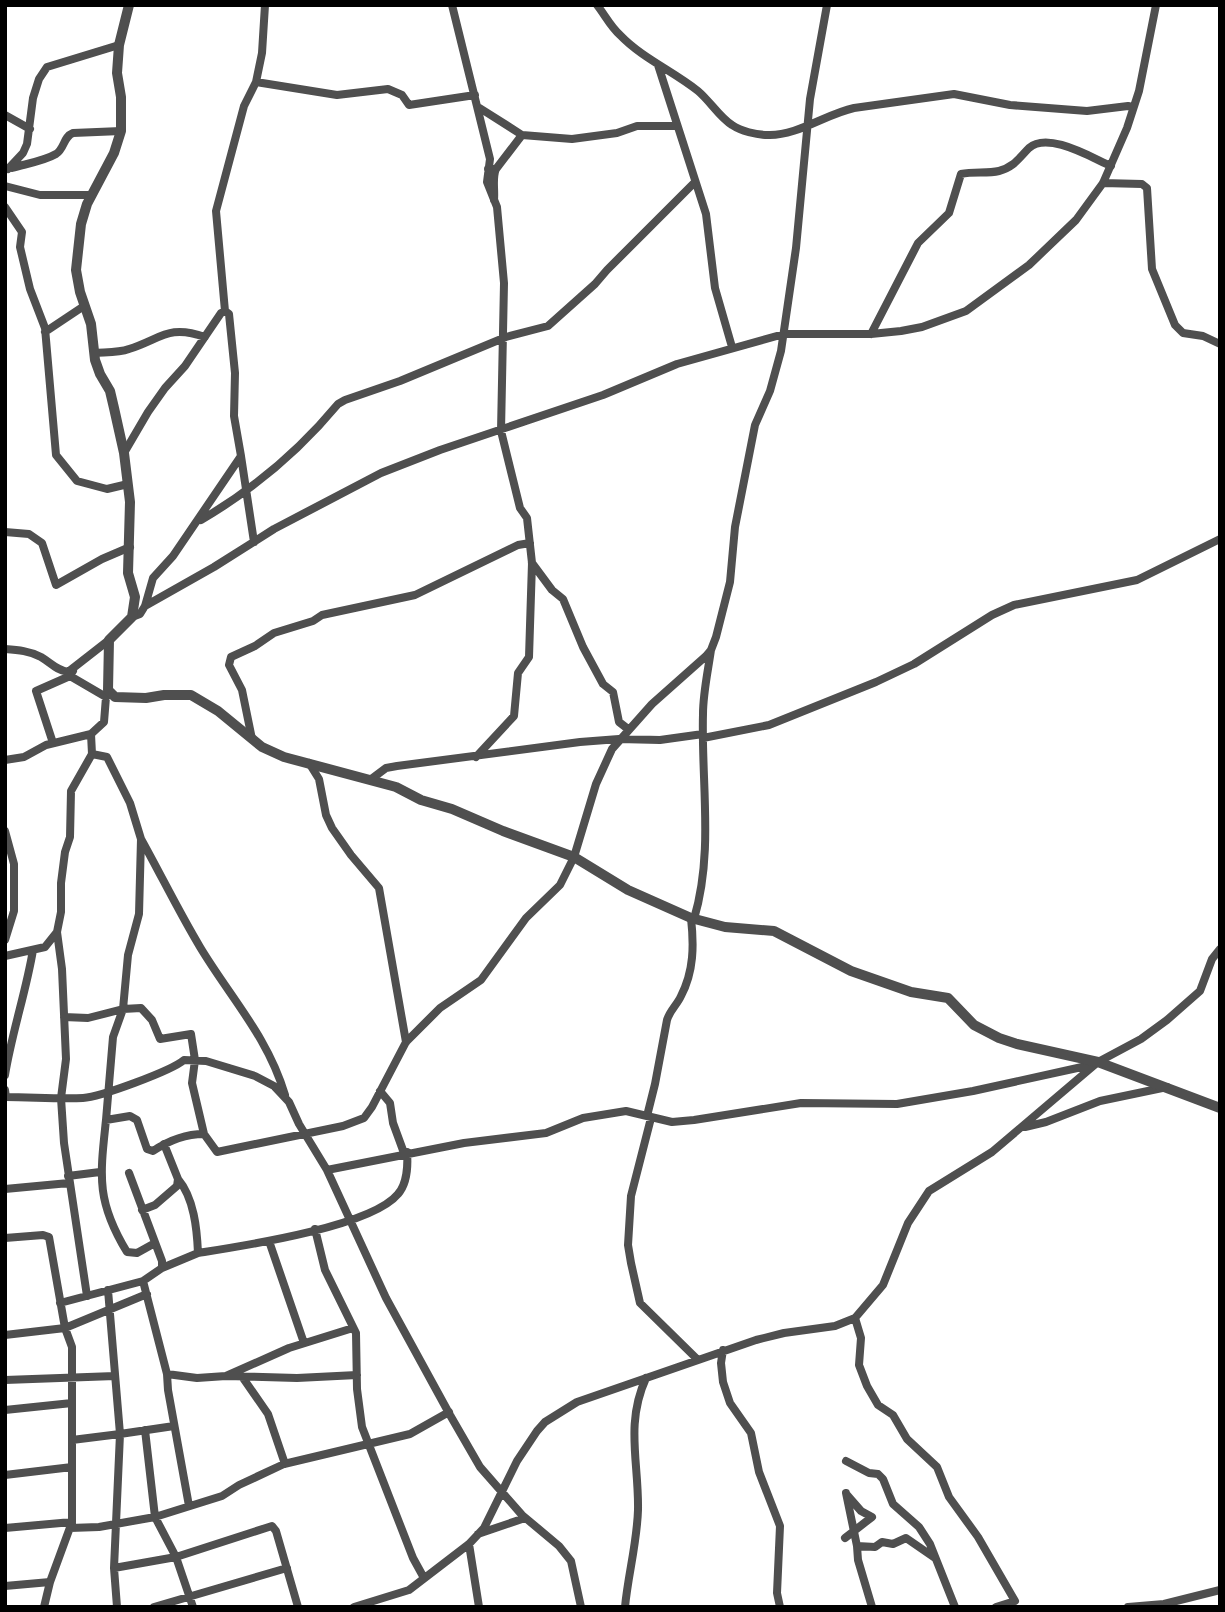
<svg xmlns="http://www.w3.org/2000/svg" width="1225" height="1612" viewBox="0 0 1225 1612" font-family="'Archivo Narrow',sans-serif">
	<rect width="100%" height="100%" fill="#fff"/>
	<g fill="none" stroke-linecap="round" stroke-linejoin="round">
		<!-- minor -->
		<path stroke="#4f4f4f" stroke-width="8" d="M452,5L490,159L487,182L497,207L504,283L501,431L520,508L527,518L532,563L529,657L518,673L514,716L476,757
			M597,5C605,15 610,26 620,35C642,58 673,71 698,91C710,101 720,118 732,125C741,131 756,135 768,135C797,136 826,114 854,108L954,94L1010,105L1087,111L1128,106L1132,107
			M658,65L706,214L715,288L732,347
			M256,82L337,95L388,89L402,95L409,105L475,95
			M478,107L522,135L572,139L617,133L637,126H677
			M5,115L30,129
			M12,168C25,164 44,161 56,154C65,148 63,137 73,133L121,131
			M8,169L23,153L27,144L33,98L39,79L47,67L119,45
			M488,169H496L522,135
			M1103,183L1142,184L1147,188L1152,269L1175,325L1183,333L1203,336L1220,344
			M5,186L40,195H92
			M494,200C495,189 492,178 496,169
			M5,207L22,232L20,247L30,289L45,328L56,455L77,481L107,489L128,484
			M45,332L84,306
			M871,334L918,243L949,213L961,174C974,171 987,174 999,171C1014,167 1019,158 1029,148C1048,131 1092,158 1111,166
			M94,353C105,352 118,353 129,349C161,339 168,324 205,337
			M124,453L148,412L165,388L185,366L221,313L225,311
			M241,456L254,542
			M201,520C254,489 299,451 338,404L345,400L400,381L506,337L548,326L595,284L607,270L695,182
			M5,532L29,534L42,543L56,585L102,559L130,547
			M532,563L552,590L563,599L583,647L603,684L613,692L619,722L628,729
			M145,606L214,567L274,529L381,473L440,450L603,395L677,364L784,334H871L901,331L922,327L966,311L1029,265L1076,220L1103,183L1127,128L1139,91L1156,5
			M132,617L140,614L145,606L153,578L173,556L241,456L234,416L235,373L229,314L225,311L216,211L244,106L256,82L262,53L265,5
			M5,649C18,650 30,651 41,657C51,663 56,670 68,672L109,640
			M70,676L106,697
			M703,738L769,725L876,682L914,664L992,615L1014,605L1137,580L1220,539
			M252,739L242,690L229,665L231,657L255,646L274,633L313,621L322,615L415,595L518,545L530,543
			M53,743L36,691L70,676L73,671
			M92,754L107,757L130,803L141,839L139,914L128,955L123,1009L113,1037L106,1120L130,1116L137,1120L147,1149L153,1151C168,1141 186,1134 204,1134
			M5,760L24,757L46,745L91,734
			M309,763L319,779L326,815L332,828L351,855L379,888L406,1042
			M370,780L386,768L397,766L580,742L619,739L660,740L703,734
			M5,831L14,864V911L5,940
			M141,839C161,875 179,912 200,947C230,997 268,1037 285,1095
			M694,919C714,852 701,782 703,714C703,693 708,671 711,650
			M57,932L62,969L66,1059L61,1098L64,1143L87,1296
			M5,956L45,947L57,932L61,912V883L65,852L70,837L71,791L92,754L91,734L104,722L106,697L110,694
			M64,1017L88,1018L123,1009L141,1008L152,1020L160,1039L191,1034L195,1060L192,1083L204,1134L217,1152L343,1126L364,1118L372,1107L406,1042L440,1008L481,980L526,918L560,885L574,857L596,784L612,749L652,704L706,656L711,650L716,637L730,582L735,527L755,425L770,391L781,351L796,248L810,99L827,5
			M5,1075C12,1032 26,992 33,950
			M5,1090L6,1097C31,1097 57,1099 83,1098C100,1097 171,1071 184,1060L206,1061L255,1076L274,1086L289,1102L299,1124L327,1170L386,1298L450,1415L480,1467L522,1515L559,1546L571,1561L581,1607
			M380,1091L390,1103L393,1123L404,1153
			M647,1116L655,1084L667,1020C670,1010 677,1005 681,996C694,971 694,945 691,918
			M651,1118L631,1196L628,1245L631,1263L640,1303L697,1359
			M106,1120C100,1176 96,1201 127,1252L137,1253L155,1243
			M1025,1127L1046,1122L1100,1101L1167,1087
			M327,1170L464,1143L546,1133L583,1118L626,1111L672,1122L694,1120L801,1103L897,1104L973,1091L1091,1065
			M129,1173L162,1261V1268
			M68,1176L100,1172
			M5,1189L69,1183
			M142,1210L155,1205L177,1186L178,1179L164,1144
			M315,1229L325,1270L356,1333L357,1389L362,1427L413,1558L424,1578
			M5,1238L43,1235L49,1237L65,1328L72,1347V1522L50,1582L44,1607
			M269,1241L304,1343
			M198,1253C242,1246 371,1227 398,1194C407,1184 408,1165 407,1152
			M143,1281L167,1374L168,1390L189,1506
			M108,1290L120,1434L174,1426
			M60,1303L143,1281L162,1268L198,1253C197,1229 194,1198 178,1179
			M855,1318L861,1338L859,1365L867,1386L878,1405L893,1415L907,1439L937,1467L949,1497L978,1537L1015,1601L996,1607
			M5,1335L65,1328L147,1294
			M723,1350L721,1363L723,1382L730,1403L751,1433L759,1472L780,1526L777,1593L780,1607
			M167,1374L197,1378L226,1376L289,1348L353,1328
			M226,1376L297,1378L357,1375
			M243,1378L268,1414L285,1464
			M5,1380L115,1376
			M5,1410L72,1403
			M72,1440L120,1434L114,1568L117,1607
			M846,1461L869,1473L878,1474L883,1479L893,1504L919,1527L930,1544L955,1607
			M5,1475L72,1467
			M846,1493L857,1546L875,1547L882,1542L893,1544L906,1538L935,1558
			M5,1528L72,1522
			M70,1528L99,1527L155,1517L222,1496L239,1485L284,1464L410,1434L449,1412
			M478,1534L525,1518
			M845,1538L872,1517L861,1511L847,1495
			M469,1544L479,1607
			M857,1546L858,1560L872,1607
			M114,1568L176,1557L155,1517L145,1430
			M5,1586L50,1582
			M154,1607L287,1568
			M193,1607L176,1557L272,1526L276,1531L298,1607
			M354,1607L409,1590L469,1544L484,1528L517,1461L537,1431L545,1422L577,1402L756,1340L784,1333L835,1326L855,1318L883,1285L908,1223L929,1191L992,1152L1098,1062L1141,1039L1167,1020L1200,991L1212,959L1220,949
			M625,1607C628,1575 637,1543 638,1510C639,1463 625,1424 646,1378
			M1128,1607L1164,1604L1220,1590"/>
		<!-- tertiary -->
		<path stroke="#4f4f4f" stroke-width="10" d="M129,5L119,45L117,73L121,97V131L114,153L87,204L81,224L76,270L80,292L91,324L95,360L100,374L110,391L114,408L124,453L130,502L128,573L135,597L132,617L109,640L108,690L115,697L146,698L164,695H191L218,711L262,747L284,757L396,787L421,800L452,809L503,831L574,857L628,890L691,918L725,927L774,931L851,971L911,992L948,998L974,1025L999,1038L1017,1044L1098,1062L1220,1108"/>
	</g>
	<!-- border -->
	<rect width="1225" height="1612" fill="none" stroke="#000000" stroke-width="14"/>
</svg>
